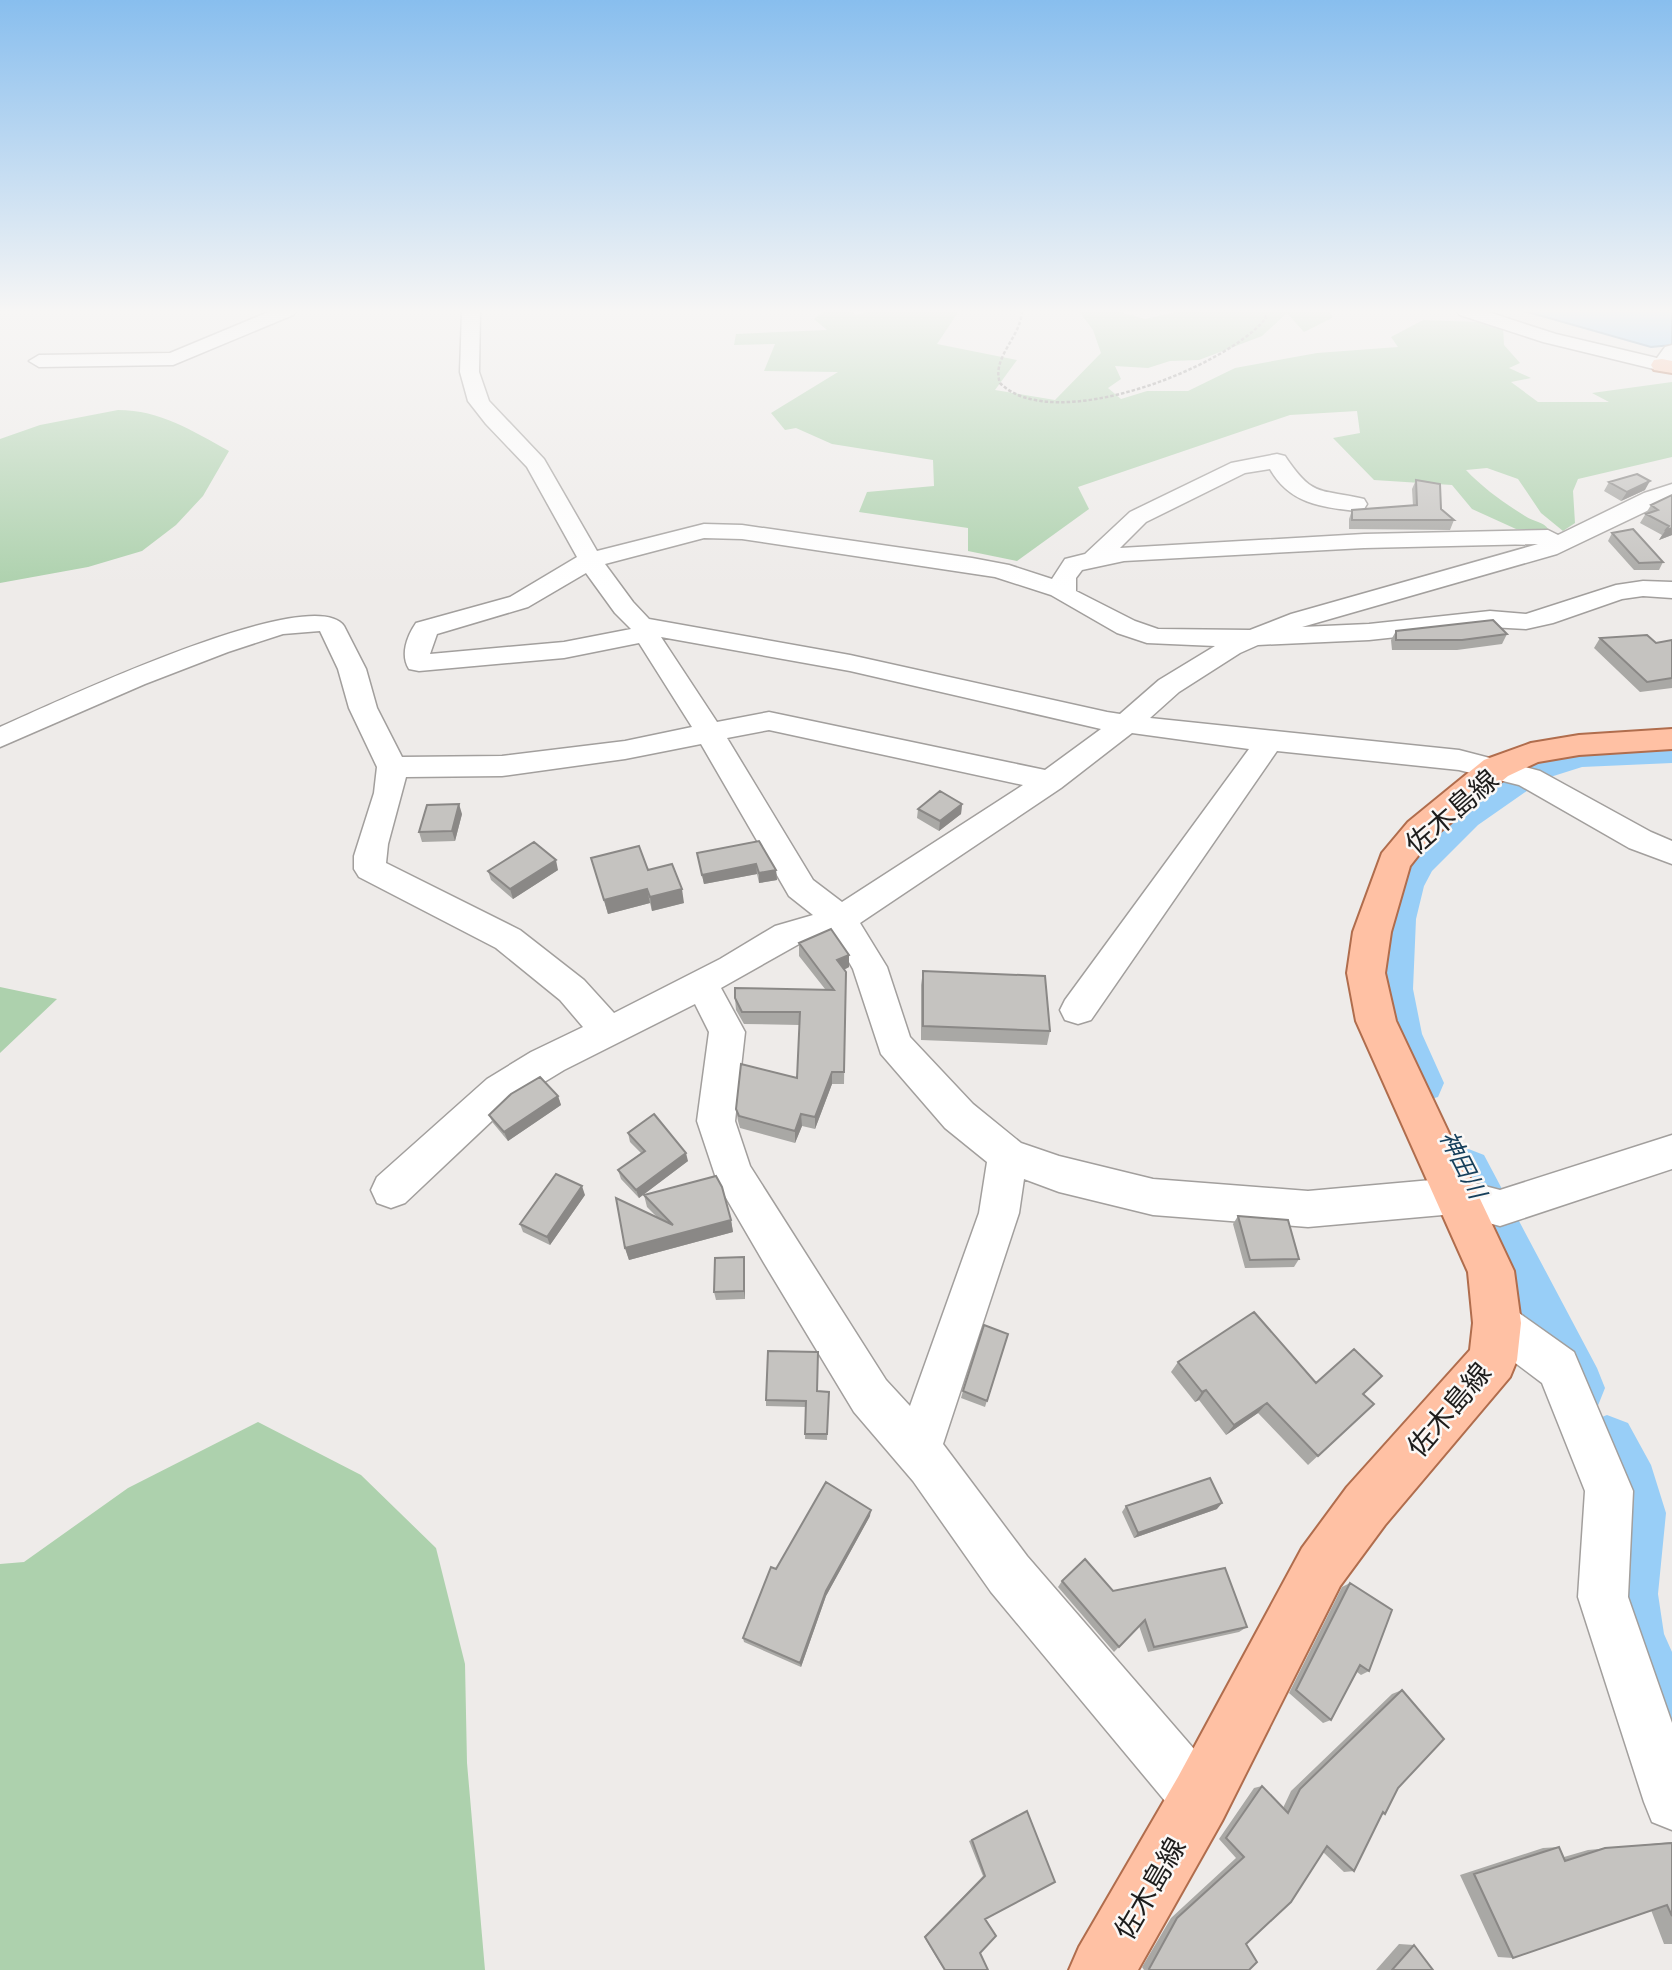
<svg xmlns="http://www.w3.org/2000/svg" width="1672" height="1970" viewBox="0 0 1672 1970" font-family="'Open Sans','Noto Sans JP',sans-serif">
	<rect width="100%" height="100%" fill="#eeebe9"/>
	<!-- green -->
	<path fill="#add1ad" d="M824,311H852L856,315L870,311H959L937,344L1017,360L995,390L1055,400L1101,353L1093,330L1079,311H1117L1145,319L1180,311H1330L1332,318L1304,332L1287,313L1262,336L1199,360L1170,361L1148,368L1115,366L1121,379L1108,388L1121,399L1147,391H1188L1235,368L1317,353L1398,347L1391,337L1423,320L1481,322L1503,327L1504,345L1520,363L1509,368L1531,378L1511,382L1538,402H1609L1592,393L1672,382V457L1578,479L1573,491L1575,523L1563,531L1541,513L1518,479L1487,468L1466,470C1483,488 1504,503 1525,516C1534,522 1543,521 1549,530L1516,529L1472,509L1452,485L1374,480L1333,438L1360,433L1357,411L1290,415L1078,487L1089,509L1017,561L968,551V528L859,512L867,492L934,486L933,460L832,444L796,428L785,430L771,413L838,372L764,371L775,344L734,345L736,334L827,330L814,319Z
		M118,410C160,410 193,431 229,451L203,496L176,525L142,551L88,567L0,583V439L40,425Z
		M0,987L57,999L0,1053Z
		M258,1422L361,1475L436,1548L465,1664L467,1763L485,1970H0V1564L24,1562L128,1488Z"/>
	<!-- water -->
	<path fill="#98cef7" stroke="#7399b5" stroke-width="2" d="M1524,311H1672V345L1651,347Z"/>
	<g fill="none" stroke-linecap="round" stroke-linejoin="round">
		<!-- river -->
		<path fill="#98cef7" fill-rule="evenodd" d="M1672,739V763L1582,767L1544,779L1478,825L1432,871L1424,886L1416,919L1413,989L1422,1034L1444,1083L1438,1097L1421,1102L1404,1097L1374,1024L1369,972L1379,901L1390,873L1404,851L1451,807L1518,761L1582,743Z
			M1466,1148L1484,1155L1597,1368L1605,1388L1597,1408L1577,1416L1557,1408L1441,1170L1448,1155Z
			M1607,1415L1628,1423L1651,1465L1666,1513L1658,1594L1664,1634L1672,1652V1760L1648,1751L1600,1637L1596,1594L1606,1513L1602,1494L1578,1444L1586,1423Z"/>
		<!-- minor casing -->
		<g stroke="#a29f9d" stroke-width="3">
			<path id="minor" d="M271,311H296L293,315L173,365L39,367L29,361L39,355L170,353Z
				M462,311H480L479,372L489,401L544,459L597,551L704,524L742,525L972,558L1009,565L1052,579L1065,559L1085,554L1130,512L1231,463L1277,454L1285,456C1314,499 1319,488 1364,499L1367,504L1364,509L1356,511C1320,507 1289,503 1270,469L1245,473L1146,522L1120,548L1364,534L1548,530L1558,535L1644,493L1672,484V499L1557,554L1302,627L1369,624L1490,611L1526,614L1616,585L1643,581L1672,582V598L1643,596L1622,599L1553,623L1526,629L1490,627L1369,640L1258,645L1240,653L1179,692L1150,718L1459,750L1540,771L1651,832L1672,841V864L1629,848L1519,785L1459,770L1277,751L1091,1020L1078,1024L1065,1020L1060,1010L1065,1000L1249,749L1132,733L1061,788L860,923L887,967L910,1037L973,1104L1021,1143L1059,1156L1153,1179L1308,1191L1454,1178L1500,1190L1672,1135V1169L1500,1226L1454,1214L1308,1227L1153,1215L1059,1192L1024,1179L1019,1213L943,1444L1027,1556L1220,1779L1228,1799L1220,1819L1200,1827L1180,1819L991,1592L913,1481L854,1412L764,1263L718,1184L697,1121L709,1032L695,1004L564,1070L513,1101L405,1203L391,1208L377,1203L371,1190L377,1177L487,1079L531,1052L583,1027L560,1000L496,948L359,877L354,869V856L374,793L377,767L349,708L338,669L320,631L283,634L228,652L145,684L0,747V727C48,706 312,580 344,626L366,669L377,708L402,757L502,756L625,741L692,727L639,643L564,658L419,671L409,669C400,655 407,636 416,623L510,597L577,557L527,467L486,424L468,401L460,372ZM704,538L742,539L995,577L1051,595L1117,633L1147,643L1215,646L1159,680L1120,714L1107,712L850,655L649,619L633,602L605,564ZM1538,544L1291,614L1250,630L1158,629L1135,621L1076,591V578L1082,570L1124,561L1364,548ZM586,573L615,613L631,629L564,642L430,654L437,634L528,607ZM661,637L850,671L1101,729L1045,770L769,712L717,722ZM769,730L1023,785L842,902L813,880L727,738ZM701,744L789,896L813,915L775,926L720,959L614,1013L584,980L520,930L386,863L388,844L406,777L502,776L625,759ZM833,934L853,969L881,1054L945,1128L987,1162L979,1213L910,1406L886,1380L750,1166L735,1121L745,1032L721,988L799,944Z
				M1457,311H1485L1556,334L1657,358L1665,347L1672,345V365L1669,369L1662,371L1543,342L1460,315Z
				M1497,1302L1512,1308L1574,1352L1633,1491L1628,1597L1672,1723V1830L1652,1822L1644,1802L1578,1597L1585,1491L1542,1383L1482,1338L1475,1323L1482,1308Z"/>
		</g>
		<!-- major casing -->
		<g stroke="#b06d4d" stroke-width="4">
			<path id="major" d="M1662,359L1672,361V373L1654,370L1651,365L1654,360Z
				M1672,729V749L1579,755L1538,762L1508,776L1432,838L1410,866L1391,932L1385,973L1396,1021L1514,1271L1521,1323L1517,1360L1510,1377L1385,1525L1340,1586L1222,1821L1138,1970H1069L1079,1947L1178,1777L1302,1548L1347,1487L1470,1350L1473,1323L1468,1272L1356,1021L1347,973L1353,932L1382,853L1408,822L1484,760L1531,743L1579,735Z"/>
		</g>
		<!-- path -->
		<path stroke="#939190" stroke-width="2.5" stroke-dasharray="3.5 2" stroke-linecap="butt" d="M1022,311C1021,337 991,358 1000,383C1052,436 1226,368 1266,318L1263,311"/>
		<!-- minor -->
		<use href="#minor" fill="#fff" fill-rule="evenodd"/>
		<!-- major -->
		<use href="#major" fill="#ffc1a4" fill-rule="evenodd"/>
	</g>
	<!-- wall -->
	<path fill="#a9a8a5" d="M1416,480L1441,509L1454,520L1450,530L1349,529V519L1352,510L1413,506L1412,489Z
		M1609,482L1645,490L1621,501L1604,491Z
		M1672,495V535L1659,540L1662,535L1640,523L1651,505Z
		M1612,533L1663,562L1659,570H1634L1608,541Z
		M1396,631L1507,634L1502,644L1457,650H1392L1391,640Z
		M1600,638L1656,643L1672,640V688L1640,692L1594,648Z
		M962,804L961,814L939,831L917,818L918,809Z
		M462,814L455,841L422,842L419,832Z
		M697,853L776,870L777,880L759,883L757,874L704,884Z
		M591,858L648,870L684,903L652,911L650,903L608,914Z
		M558,870L513,899L491,880L488,871Z
		M799,943L849,967L844,970L846,972L844,1084H832L815,1129L802,1126L795,1143L740,1128L738,1121L736,1109L797,1078L800,1025L744,1024L736,1010L735,998L825,989L799,956Z
		M923,971L1050,1031L1047,1045L921,1040V985Z
		M558,1096L561,1105L508,1141L493,1123L489,1115Z
		M628,1133L688,1161L639,1198L621,1179L618,1170L641,1153L630,1142Z
		M585,1195L550,1245L523,1232L520,1224Z
		M644,1195L731,1220L733,1232L629,1260L625,1248L658,1218L647,1207Z
		M1238,1216L1299,1259L1294,1267L1245,1268L1233,1224Z
		M744,1257L745,1264V1299L716,1300L714,1292Z
		M1008,1334L985,1407L961,1398L963,1391Z
		M1178,1362L1316,1383L1364,1394L1374,1404L1308,1465L1258,1413L1226,1435L1199,1400L1195,1402L1171,1372Z
		M817,1391L829,1392L827,1440L805,1439L806,1407L766,1406V1400Z
		M1126,1506L1217,1509L1134,1538L1122,1512Z
		M870,1516L826,1596L801,1667L744,1642L743,1638L776,1569Z
		M1062,1581L1113,1591L1247,1627L1239,1632L1148,1652L1139,1626L1114,1652L1058,1587Z
		M1350,1583L1369,1671L1361,1675L1357,1672L1331,1720L1323,1723L1289,1693L1342,1587Z
		M1402,1690L1398,1788L1385,1814L1381,1815L1354,1871L1344,1872L1323,1852L1246,1944L1249,1970H1144L1142,1967L1171,1918L1236,1858L1219,1839L1254,1788L1262,1786L1283,1808L1291,1791L1392,1694Z
		M1027,1811L985,1919L980,1953L988,1970H944L924,1937L983,1876L969,1841Z
		M1672,1842V1944H1664L1651,1910L1513,1958L1498,1957L1460,1875L1543,1848L1559,1847L1564,1857L1588,1850Z
		M1399,1944L1414,1945L1433,1970H1376Z"/>
	<!-- shaded-wall -->
	<path fill="#8a8886" d="M1650,481L1645,490L1621,501L1627,492Z
		M1672,528V535L1659,540L1665,531Z
		M459,804L462,814L455,841L452,831Z
		M962,804L961,814L939,831L940,821Z
		M556,860L558,870L513,899L510,889Z
		M756,864L757,874L704,884L702,875Z
		M776,870L777,880L759,883V873Z
		M647,889L650,903L608,914L604,900Z
		M682,889L684,903L652,911L650,897Z
		M849,955V967L837,973V960Z
		M832,1072V1084L815,1129V1117Z
		M558,1096L561,1105L508,1141L504,1132Z
		M801,1114L802,1126L795,1143V1131Z
		M686,1153L688,1161L639,1198L636,1190Z
		M582,1186L585,1195L550,1245L547,1237Z
		M731,1220L733,1232L629,1260L625,1248Z
		M744,1257L745,1264V1299L744,1291Z
		M1206,1390L1199,1400L1195,1402L1202,1392Z
		M1267,1403L1258,1413L1226,1435L1234,1425Z
		M1222,1503L1217,1509L1134,1538L1138,1533Z
		M871,1510L870,1516L826,1596L801,1667L800,1663L826,1591Z"/>
	<!-- building -->
	<path fill="#c5c3c0" stroke="#8a8886" stroke-width="2" d="M1637,474L1650,481L1627,492L1609,482Z
		M1416,480L1440,484L1441,509L1454,520H1352V510L1417,505Z
		M1672,495V528L1665,531L1669,526L1646,514L1658,510L1651,505Z
		M1633,529L1663,562L1639,563L1612,533Z
		M1493,620L1507,634L1462,640H1396V631Z
		M1647,635L1656,643L1672,640V678L1647,682L1600,638Z
		M940,791L962,804L940,821L918,809Z
		M459,804L452,831L419,832L427,805Z
		M759,841L776,870L759,873L756,864L702,875L697,853Z
		M534,842L556,860L510,889L488,871Z
		M639,846L648,870L672,864L682,889L650,897L647,889L604,900L591,858Z
		M831,929L849,955L837,960L846,972L844,1072H832L815,1117L801,1114L795,1131L739,1116L736,1109L741,1064L797,1078L800,1012H742L735,998V988L834,990L799,943Z
		M923,971L1045,976L1050,1031L923,1026Z
		M540,1077L558,1096L504,1132L489,1115L511,1094Z
		M654,1114L686,1153L636,1190L618,1170L645,1151L628,1133Z
		M556,1174L582,1186L547,1237L520,1224Z
		M716,1176L722,1187L731,1220L625,1248L616,1198L673,1225L644,1195Z
		M1238,1216L1288,1220L1299,1259L1250,1260Z
		M744,1257V1291L714,1292L715,1258Z
		M1254,1312L1316,1383L1354,1349L1382,1376L1363,1394L1374,1404L1318,1456L1267,1403L1234,1425L1206,1390L1202,1392L1178,1362Z
		M984,1325L1008,1334L987,1401L963,1391Z
		M768,1351L818,1352L817,1391L829,1392L827,1434H805L806,1401L766,1400Z
		M1210,1478L1222,1503L1138,1533L1126,1506Z
		M826,1482L871,1510L826,1591L800,1663L743,1638L771,1567L776,1569Z
		M1085,1559L1113,1591L1225,1568L1247,1627L1154,1647L1145,1620L1119,1647L1062,1581Z
		M1350,1583L1392,1610L1369,1671L1360,1665L1331,1720L1296,1690Z
		M1402,1690L1444,1739L1398,1788L1385,1814L1383,1812L1354,1871L1327,1846L1291,1902L1246,1944L1257,1962L1249,1970H1150L1149,1969L1177,1918L1244,1857L1226,1838L1262,1786L1288,1813L1300,1789Z
		M1027,1811L1055,1882L985,1919L996,1936L980,1953L988,1970H945L925,1937L985,1876L972,1840Z
		M1672,1843V1916L1667,1905L1513,1958L1474,1874L1559,1847L1565,1861L1605,1848Z
		M1414,1945L1433,1970H1392Z"/>
	<!-- sky -->
	<linearGradient id="sky" x2="0" y2="1"><stop stop-color="#88beee"/><stop offset="0.53" stop-color="#f7f6f5"/><stop offset="1" stop-color="#f7f6f5" stop-opacity="0"/></linearGradient>
	<rect width="1672" height="587" fill="url(#sky)"/>
	<g text-anchor="middle" dominant-baseline="central" stroke-width="5" stroke-linejoin="round" paint-order="stroke">
		<!-- water labels -->
		<g font-size="24" font-style="italic" fill="#163f5b" stroke="#fbf8f6">
			<text transform="translate(1464 1164) rotate(63)">神田川</text>
		</g>
		<!-- near-street labels -->
		<g font-size="28" fill="#1e1d1c" stroke="#fbf8f6">
			<text transform="translate(1451 811) rotate(-41)">佐木島線</text>
			<text transform="translate(1448 1409) rotate(-50)">佐木島線</text>
			<text transform="translate(1149 1888) rotate(-60)">佐木島線</text>
		</g>
	</g>
</svg>
